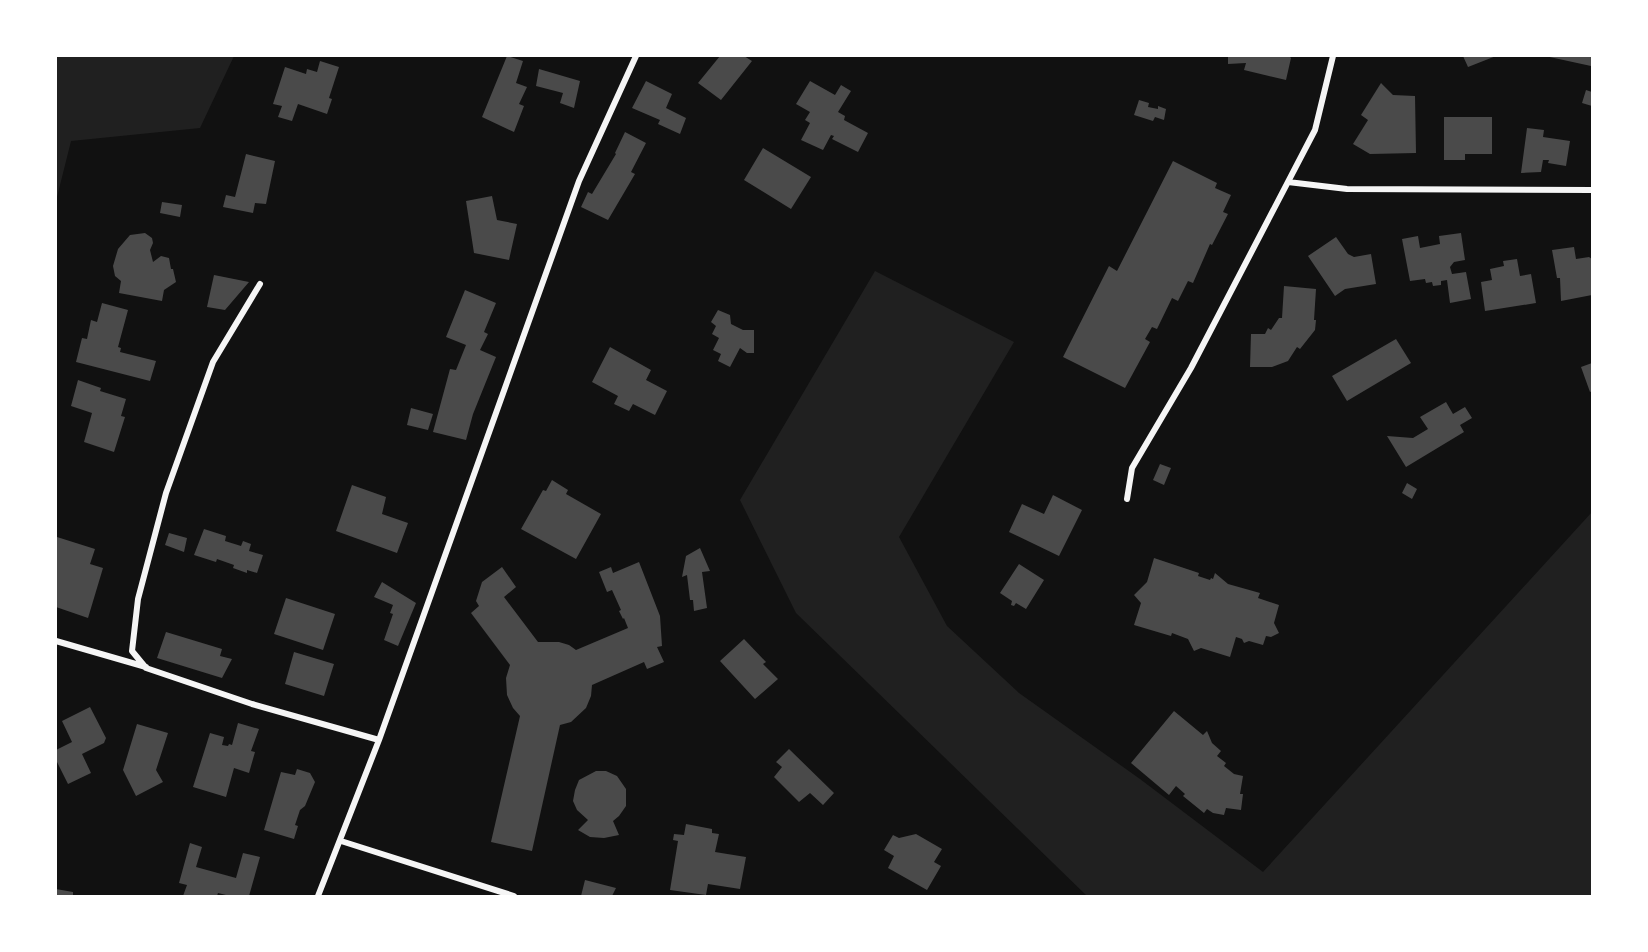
<svg xmlns="http://www.w3.org/2000/svg" width="1648" height="952" viewBox="0 0 1648 952" font-family="Quicksand,sans-serif">
	<rect width="100%" height="100%" fill="#111"/>
	<!-- green -->
	<path fill="#202020" d="M56,56H234L200,128L71,141L56,201Z
		M875,271L1014,342L899,537L947,626L1019,693L1140,779L1263,872L1592,512V896H1087L796,613L740,500Z"/>
	<!-- building -->
	<path fill="#4a4a4a" d="M507,56L523,61L516,83L527,87L519,104L524,106L514,132L482,117Z
		M720,56H744L752,61L721,100L698,83Z
		M1228,56H1289L1291,58L1286,80L1244,70L1246,63L1228,64Z
		M1463,56H1496L1468,67Z
		M1545,56H1592V61L1591,66Z
		M320,61L339,67L329,98L332,99L327,114L298,104L292,121L278,117L282,106L273,104L285,67L306,74L307,69L317,72Z
		M539,69L580,81L574,108L560,103L563,93L536,86Z
		M646,81L672,94L666,108L686,118L680,134L658,124L660,120L632,108Z
		M810,81L835,95L841,85L851,91L838,112L845,116L844,120L868,133L858,152L832,139L834,136L831,135L823,150L801,140L810,123L805,120L810,112L796,104Z
		M1381,83L1393,95L1415,96L1416,153L1370,154L1353,144L1368,120L1361,115Z
		M1586,90L1592,92V106L1582,103Z
		M1139,100L1149,103L1148,107L1158,109V106L1166,109L1164,120L1155,117L1153,121L1134,115Z
		M1444,117H1492V154H1465V160H1444Z
		M1527,128L1544,130L1543,137L1570,141L1566,166L1548,163L1549,160H1543L1541,172L1521,173Z
		M625,132L646,143L631,172L635,174L608,220L581,207L588,192L592,194L616,154L615,153Z
		M763,148L811,177L791,209L744,180Z
		M246,154L275,161L266,204L255,203L253,213L223,207L226,195L235,197Z
		M1173,161L1217,183L1215,188L1231,195L1223,212L1228,214L1212,245L1210,244L1193,283L1188,281L1178,301L1172,298L1157,329L1152,327L1145,339L1150,342L1125,388L1063,357L1109,266L1117,271Z
		M492,196L497,220L517,224L509,260L474,253L466,201Z
		M162,202L182,205L180,217L160,213Z
		M145,233L152,238L153,243L150,250L153,262L161,256L169,258L171,269H173L176,282L164,290L162,301L119,293L121,281L115,276L113,266L118,249L130,235Z
		M1461,233L1465,260L1454,262L1450,267L1452,274L1466,272L1471,299L1450,303L1447,280L1441,281V285L1433,286L1432,282L1426,283L1425,279L1410,281L1402,239L1418,236L1420,248L1440,244L1439,236Z
		M1336,237L1348,254L1354,257L1371,254L1376,284L1345,289L1335,296L1308,256Z
		M1574,247L1576,259L1589,257L1592,259V295L1561,301L1560,278H1557L1552,250Z
		M1517,259L1520,276L1531,274L1536,303L1485,311L1481,282L1492,280L1490,269L1504,266L1503,261Z
		M214,275L249,282L225,310L207,307Z
		M1284,286L1316,289L1314,320H1316L1315,330L1300,349L1297,347L1288,361L1272,367H1250L1251,334H1265L1268,328L1271,330L1279,318H1282Z
		M465,290L496,303L484,332L488,334L480,350L496,357L473,414L466,440L433,432L450,369L456,370L466,345L446,337Z
		M102,303L128,310L118,347L121,348L120,352L156,361L150,381L76,362L82,338L87,339L91,320L97,322Z
		M718,310L730,315L731,324L743,330H754V353H747L740,348L730,367L718,361L721,354L713,350L719,338L712,334L716,326L711,322Z
		M1396,339L1411,363L1347,401L1332,376Z
		M610,347L651,370L646,380L667,391L655,415L633,404L629,411L614,404L618,396L592,382Z
		M1592,363V391L1590,392L1581,367Z
		M78,380L101,388L100,391L126,399L121,416L125,417L114,452L84,442L92,413L71,406Z
		M1446,402L1453,414L1465,407L1472,418L1460,425L1464,432L1406,467L1387,436L1413,438L1428,429L1420,417Z
		M411,408L433,414L428,430L407,425Z
		M1160,464L1171,468L1164,485L1153,480Z
		M552,480L568,490L566,494L601,514L576,559L521,529L543,490L546,491Z
		M1407,483L1417,489L1412,499L1402,493Z
		M352,485L386,497L382,514L408,523L397,553L336,531Z
		M1053,495L1082,510L1059,556L1009,532L1022,504L1044,514Z
		M204,529L226,536L225,541L241,546L243,541L251,544L249,551L263,555L257,573L247,570V573L233,568L234,565L217,559L216,562L194,555Z
		M169,533L187,538L184,552L165,545Z
		M57,537L95,549L90,564L103,568L88,618L56,607Z
		M700,548L710,571L702,572L707,608L694,611L693,600H690L687,575L682,577L686,556Z
		M1154,558L1199,573L1198,576L1210,580L1211,578L1213,579L1215,573L1228,584L1260,593L1258,598L1279,605L1274,623L1279,633L1271,637L1266,636L1263,645L1249,641L1244,643L1242,639L1236,637L1230,657L1201,648L1194,651L1188,639L1172,633L1171,636L1134,625L1141,603L1134,595L1147,582Z
		M639,562L660,616L662,646L657,647L664,662L647,669L644,662L592,685L591,696L586,708L571,722L560,725L532,851L491,842L520,716L513,708L507,695L506,678L510,665L471,613L479,606L476,601L482,582L502,567L516,587L504,597L538,642H559L569,645L576,650L628,628L624,618L623,619L619,611L621,610L612,590L607,592L599,572L611,567L613,573Z
		M1019,564L1044,580L1026,609L1016,603L1014,606L1011,605L1012,601L1000,593Z
		M382,582L416,603L398,646L384,640L393,614L390,613L393,605L374,597Z
		M286,598L335,614L323,650L274,634Z
		M166,632L222,649L220,656L232,659L222,678L157,658Z
		M744,639L766,662L763,664L778,679L755,699L720,661Z
		M294,652L334,664L324,696L285,684Z
		M90,707L106,738L104,743L82,754L91,773L68,784L56,760V750L72,742L62,721Z
		M1174,711L1203,735L1207,731L1212,743L1221,751L1217,756L1226,763L1224,766L1234,774L1243,776L1240,794H1243L1241,810L1226,808L1224,815L1213,813L1207,809L1204,813L1183,796L1185,794L1176,786L1169,795L1131,763Z
		M238,723L259,729L251,751L255,752L249,773L234,768L226,797L193,787L210,733L224,737L222,745L228,746L229,744L232,745Z
		M137,724L168,733L156,770L163,782L136,796L123,770Z
		M789,749L834,793L823,805L810,793L799,802L774,777L782,767L776,762Z
		M297,769L310,773L315,782L305,806L300,810L295,825L298,826L294,839L264,830L281,772L295,775Z
		M596,771H606L617,776L626,789V806L619,816L613,821L619,835L604,838L590,837L578,830L588,820L577,810L573,801L575,790L579,780Z
		M686,824L712,829V833L719,834L715,852L746,857L740,889L708,884L706,895L670,890L678,841L673,840L674,834L684,835Z
		M916,834L942,849L934,862L941,866L927,890L888,868L894,856L884,850L893,835L899,838Z
		M190,843L202,847L196,867L236,878L243,853L260,857L249,896H230L218,893L217,896H183L187,885L179,883Z
		M585,880L616,888L612,896H581Z
		M56,889L73,892V896H56Z"/>
	<g fill="none" stroke-linecap="round" stroke-linejoin="round">
		<!-- minor -->
		<path stroke="#f5f5f5" stroke-width="6" d="M1288,182L1347,189L1592,190
			M260,284L213,362L166,493L138,599L132,651L146,668L252,704L379,740
			M1127,499L1132,468L1191,368L1315,130L1333,56
			M56,641L146,667
			M341,841L514,896
			M318,896L379,740L579,181L636,56"/>
	</g>
	<!-- border -->
	<rect width="1648" height="952" fill="none" stroke="#ffffff" stroke-width="114"/>
</svg>
